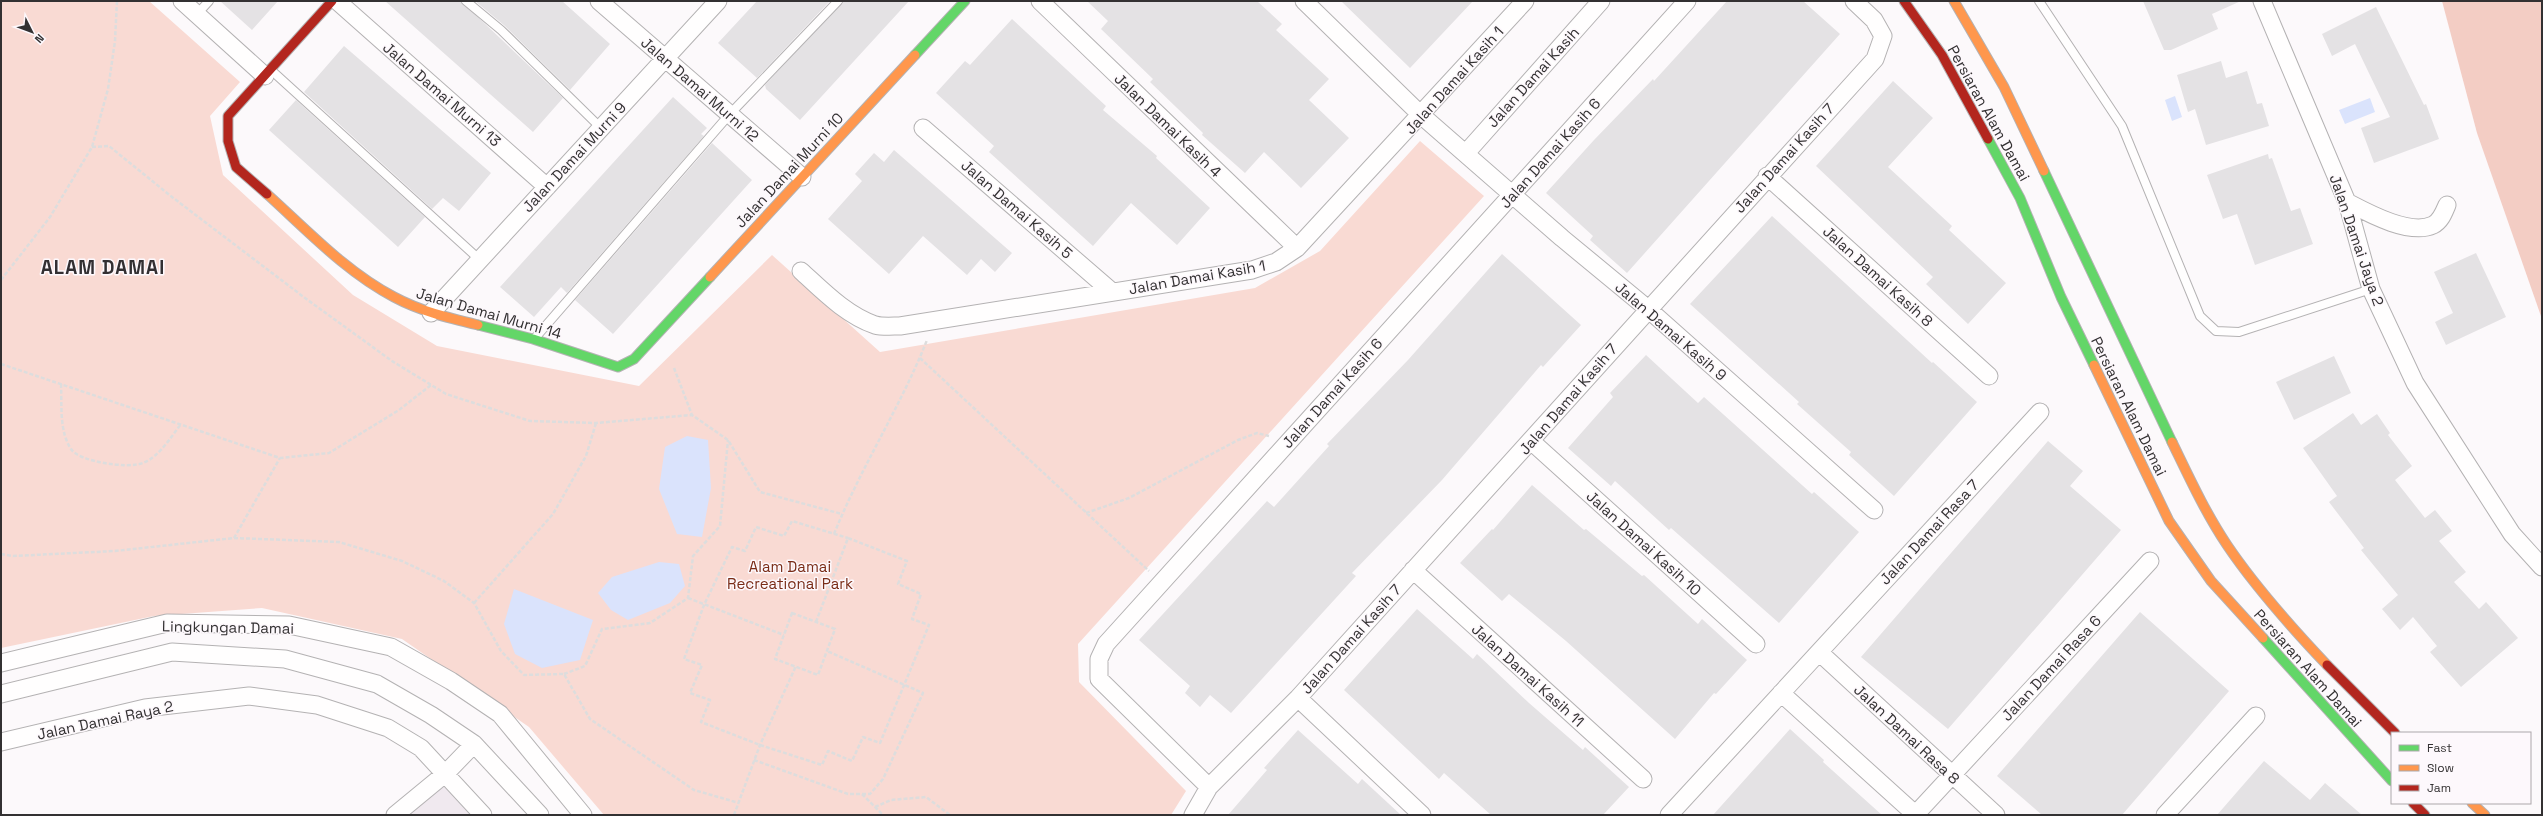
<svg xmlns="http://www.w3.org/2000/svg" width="2543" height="816" viewBox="0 0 2543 816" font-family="'Space Grotesk',sans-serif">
	<rect width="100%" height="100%" fill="#fcf9fb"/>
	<!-- built -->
	<path fill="#f0e9ef" d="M446,782L474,815H406Z"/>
	<!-- green -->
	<path fill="#f9dad3" d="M1,1H149L240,82L210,116L223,175L353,295L437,346L639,386L772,255L880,352L1255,288L1320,251L1420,141L1484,196L1078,644L1079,682L1186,791L1171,815H604L529,727L402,639L262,608L154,616L1,648Z"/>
	<!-- forest -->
	<path fill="#f3cdc4" d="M2442,1H2542V319L2477,133Z"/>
	<!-- water -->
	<path fill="#dae3fc" d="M2175,96L2182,117L2172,121L2165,100Z
		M2370,98L2375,112L2345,124L2339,110Z
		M687,436L708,440L711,488L702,537L677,534L659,489L665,447Z
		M659,562L679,564L685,586L670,603L628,620L611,610L598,593L612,577Z
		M514,589L593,620L580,660L542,668L515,654L504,624Z"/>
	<!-- building -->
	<path fill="#e4e2e4" d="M220,1H278L252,30Z
		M385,1H461L563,98L533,132Z
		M475,1H562L610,44L570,90L505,26Z
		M757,1H830L757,78L718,43Z
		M843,1H909L800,120L766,89L765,85Z
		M1087,1H1257L1282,24L1276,30L1329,79L1309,100L1349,138L1301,188L1264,152L1245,173L1202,135L1203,133L1150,82L1153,79L1101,29L1108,21Z
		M1341,1H1473L1410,68Z
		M1727,1H1803L1840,34L1627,273L1590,240L1593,236L1546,193L1594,140L1653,79L1654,81Z
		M2143,1H2241L2212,14L2218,29L2171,50H2164Z
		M2376,7L2424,105L2426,104L2439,139L2374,163L2361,128L2390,117L2355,44L2332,56L2322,34Z
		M1012,19L1106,106L1103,110L1157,156L1156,158L1210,208L1177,245L1131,203L1093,246L989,152L994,146L936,93L965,61L970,65Z
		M344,46L491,173L459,211L443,198L432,209L304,92Z
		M2221,61L2226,78L2247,71L2257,104L2262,103L2269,126L2206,145L2195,109L2188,112L2177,75Z
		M1893,81L1933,118L1888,167L1952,226L1949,230L2006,283L1968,324L1926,284L1933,277L1816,166Z
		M673,97L707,128L701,134L704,136L567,293L561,287L534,317L500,287Z
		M296,100L425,217L398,247L269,130Z
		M712,143L752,180L613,334L575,300Z
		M894,150L1012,253L995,272L981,259L967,275L923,236L889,274L828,219L862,181L855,174L874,153L884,162Z
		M2268,154L2269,159L2272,158L2291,211L2300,208L2313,244L2255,265L2237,214L2223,219L2207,175Z
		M1772,216L1932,363L1933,362L1977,402L1894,496L1849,455L1851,452L1797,404L1799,402L1690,304Z
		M2476,253L2506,317L2446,345L2435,322L2453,313L2434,272Z
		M1502,254L1581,325L1543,367L1541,365L1442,480L1352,573L1356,576L1231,713L1210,695L1200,707L1185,693L1190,686L1139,640L1267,501L1274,507L1329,446L1327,444L1408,360Z
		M1646,355L1698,403L1704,397L1812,494L1814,492L1859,532L1779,623L1671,528L1669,530L1615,481L1611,486L1568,448L1613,397L1610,393Z
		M2334,356L2351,393L2294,420L2276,382Z
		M2353,413L2361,425L2377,414L2390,433L2388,435L2412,466L2395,480L2425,518L2435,510L2452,531L2439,541L2466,572L2454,582L2479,609L2486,602L2518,638L2461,687L2430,652L2437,646L2413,617L2400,630L2382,609L2398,595L2361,550L2364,548L2329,502L2337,496L2303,448Z
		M2048,441L2083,471L2070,486L2121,530L1948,729L1861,657Z
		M1532,485L1584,530L1586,529L1642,576L1644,575L1698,624L1702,619L1747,660L1716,694L1714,693L1675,739L1566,641L1509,594L1502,601L1460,563L1492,529L1493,530Z
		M1417,609L1473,659L1477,654L1529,703L1583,750L1585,747L1629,787L1603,815H1491L1444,773L1439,779L1344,690Z
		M2140,612L2229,691L2122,815H2042L1997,776Z
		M1790,729L1824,760L1823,762L1882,815H1713Z
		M1298,730L1358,784L1362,779L1401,815H1228L1267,770L1264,768Z
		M2264,761L2310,800L2325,783L2362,815H2217Z"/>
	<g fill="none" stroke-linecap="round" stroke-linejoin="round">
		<!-- lane casing -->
		<g stroke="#b4b2b3" stroke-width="10">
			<path id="lane" d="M466,1L501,30L601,128
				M2039,1L2122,126L2200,316L2216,331L2239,332L2371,289
				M197,14L209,1
				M271,70L480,260
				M535,338L729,115L838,1"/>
		</g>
		<!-- street casing -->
		<g stroke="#b4b2b3" stroke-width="19">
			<path id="street" d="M182,1L265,76
				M337,1L547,187
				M599,1L802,177
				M1040,1L1297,248
				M1304,1L1421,115L1562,238L1648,309L1874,510
				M2262,1L2347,202L2371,289L2415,383L2512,534L2542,567
				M923,128L1111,291
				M1466,153L1601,1
				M1767,176L1989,376
				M2347,202C2368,213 2410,236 2433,225C2441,221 2444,212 2447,205
				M801,271C823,291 846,315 875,325C882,327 893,326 900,326L1252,270L1276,262L1297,248L1525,1
				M431,313L718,1
				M1531,441L1756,644
				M1413,570L1643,779
				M1819,652L1996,815
				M1,663L167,623L289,625L391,647L451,681L500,714L583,815
				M1781,693L1916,815
				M1,694L172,652L285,659L377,684L431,715L474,744L540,815
				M1298,698L1422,815
				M1,742L145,708L249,696L317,705L388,728L421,748L483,815
				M1209,787L1099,679V659L1106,644L1687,1
				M395,815L446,773L474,744
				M1193,815L1209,787L1298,698L1875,59L1883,36L1874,20L1854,1
				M1669,815L2040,412
				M1915,815L2150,561
				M2165,815L2256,716"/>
		</g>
		<!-- fast casing -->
		<g stroke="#b4b2b3" stroke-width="11">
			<path id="fast" d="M915,55L965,1
				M1988,139L2020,198L2061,297L2094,365
				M2044,171L2172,442
				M478,325L533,339L618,367L634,359L710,277
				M2263,638L2392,781"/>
		</g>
		<!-- slow casing -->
		<g stroke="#b4b2b3" stroke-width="11">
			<path id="slow" d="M1954,1L2004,87L2044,171
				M267,194C307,230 346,272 394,297C420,311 449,318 478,325
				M710,277L915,55
				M2094,365L2169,521L2211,581L2263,638
				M2172,442C2189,477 2205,512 2227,545C2256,588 2291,627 2327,665
				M2472,803L2485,815"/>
		</g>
		<!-- jam casing -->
		<g stroke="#b4b2b3" stroke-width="11">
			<path id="jam" d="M1904,1L1942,55L1988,139
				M267,194L236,167L228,141V116L332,1
				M2327,665L2395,733
				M2413,803L2425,815"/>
		</g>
		<!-- path -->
		<path stroke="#ddd" stroke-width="2.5" stroke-dasharray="4 2" stroke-linecap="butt" d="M92,147L109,146L172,197L305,298L392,361L446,394L530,421L596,423L692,415
			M1,280L50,217L92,147L108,89L115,41L117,1
			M920,358L1149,571
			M1,364L280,458L329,453L399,410L431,385
			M674,368L692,415L728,440L760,492L842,514
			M61,384C62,405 59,431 71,449C79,462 129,469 143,463C159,457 171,437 181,424
			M1086,513L1129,498L1238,440L1257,433L1269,436
			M834,534C861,467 901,406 927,340
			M234,538L280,458
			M1,554L13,556L115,551L234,538L339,542L402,561L444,581L474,603L501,651L524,675L564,674L590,719L694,790L739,803
			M688,598L784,635
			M474,603L553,514L586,456L596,423
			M792,613L835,629L818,675L775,659Z
			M816,622L848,538L907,561L898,584L921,594L912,619L929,625L880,743L863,737L852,761L828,751L822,765L760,745L701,722L710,700L690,693L702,665L684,659L704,605L732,547L745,551L756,527L784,536L792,521L848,538
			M564,674L585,666L602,629L650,623L688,598L693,556L720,526L728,440
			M754,760L848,794H870L883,779L923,693L827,651
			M862,794L883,815
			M875,807L891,800L926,797L950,815
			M734,815L760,745L796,666"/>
		<!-- lane -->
		<use href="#lane" stroke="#fffefe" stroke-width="8"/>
		<!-- street -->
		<use href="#street" stroke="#fffefe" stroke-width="17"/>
		<!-- fast -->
		<use href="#fast" stroke="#63d668" stroke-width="9"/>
		<!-- slow -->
		<use href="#slow" stroke="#ff974d" stroke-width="9"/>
		<!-- jam -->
		<use href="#jam" stroke="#b3261e" stroke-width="9"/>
	</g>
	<g text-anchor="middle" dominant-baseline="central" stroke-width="3" stroke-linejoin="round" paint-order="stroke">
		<!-- street labels -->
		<g font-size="15" fill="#333132" stroke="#fdf8fc">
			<text transform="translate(1533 77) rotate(-48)">Jalan Damai Kasih</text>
			<text transform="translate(1454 80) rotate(-48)">Jalan Damai Kasih 1</text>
			<text transform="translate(700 89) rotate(41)">Jalan Damai Murni 12</text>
			<text transform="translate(442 94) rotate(41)">Jalan Damai Murni 13</text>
			<text transform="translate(1989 113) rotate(61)">Persiaran Alam Damai</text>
			<text transform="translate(1168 125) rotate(44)">Jalan Damai Kasih 4</text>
			<text transform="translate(1550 153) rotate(-48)">Jalan Damai Kasih 6</text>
			<text transform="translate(574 157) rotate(-47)">Jalan Damai Murni 9</text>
			<text transform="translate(1784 158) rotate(-48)">Jalan Damai Kasih 7</text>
			<text transform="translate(789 170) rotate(-47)">Jalan Damai Murni 10</text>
			<text transform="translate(1017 209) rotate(41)">Jalan Damai Kasih 5</text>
			<text transform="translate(2357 240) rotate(71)">Jalan Damai Jaya 2</text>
			<text transform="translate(1878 276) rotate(42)">Jalan Damai Kasih 8</text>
			<text transform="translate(1197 277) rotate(-10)">Jalan Damai Kasih 1</text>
			<text transform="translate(489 313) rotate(16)">Jalan Damai Murni 14</text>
			<text transform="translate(1671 331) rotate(41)">Jalan Damai Kasih 9</text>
			<text transform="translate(1332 393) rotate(-48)">Jalan Damai Kasih 6</text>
			<text transform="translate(1568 399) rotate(-49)">Jalan Damai Kasih 7</text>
			<text transform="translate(2129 406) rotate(64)">Persiaran Alam Damai</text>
			<text transform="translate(1929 532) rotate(-47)">Jalan Damai Rasa 7</text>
			<text transform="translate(1644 543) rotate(42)">Jalan Damai Kasih 10</text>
			<text transform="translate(228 627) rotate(1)">Lingkungan Damai</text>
			<text transform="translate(1351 639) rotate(-48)">Jalan Damai Kasih 7</text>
			<text transform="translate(2051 668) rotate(-47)">Jalan Damai Rasa 6</text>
			<text transform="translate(2308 668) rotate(48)">Persiaran Alam Damai</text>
			<text transform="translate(1528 675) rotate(42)">Jalan Damai Kasih 11</text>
			<text transform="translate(105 720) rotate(-12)">Jalan Damai Raya 2</text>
			<text transform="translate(1907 734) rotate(43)">Jalan Damai Rasa 8</text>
		</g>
		<!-- park labels -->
		<g font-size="15" fill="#7a2c17" stroke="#fdf8fc">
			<text x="790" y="566">Alam Damai<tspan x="790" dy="17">Recreational Park</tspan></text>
		</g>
		<!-- district labels -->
		<g font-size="19" font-weight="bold" letter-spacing="1" fill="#332f32" stroke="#fdf8fc">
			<text x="103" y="267">ALAM DAMAI</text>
		</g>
	</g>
	<!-- border -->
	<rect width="2543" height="816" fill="none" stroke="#333132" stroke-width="4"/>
	<!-- legend -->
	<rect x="2391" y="732" width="140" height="72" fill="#fdf8fc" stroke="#aca8ab"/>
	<rect x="2399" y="745" width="20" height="6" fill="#63d668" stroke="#aca8ab"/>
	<text x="2427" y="752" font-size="12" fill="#333132">Fast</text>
	<rect x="2399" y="765" width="20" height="6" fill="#ff974d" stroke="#aca8ab"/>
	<text x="2427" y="772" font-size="12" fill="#333132">Slow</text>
	<rect x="2399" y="785" width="20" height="6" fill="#b3261e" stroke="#aca8ab"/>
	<text x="2427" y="792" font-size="12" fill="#333132">Jam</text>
	<!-- north arrow -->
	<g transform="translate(32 32) rotate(132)" stroke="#fdf8fc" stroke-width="3" paint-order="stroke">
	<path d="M0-3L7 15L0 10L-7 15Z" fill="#333132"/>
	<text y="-6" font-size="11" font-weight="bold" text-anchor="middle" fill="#333132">N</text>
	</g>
</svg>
